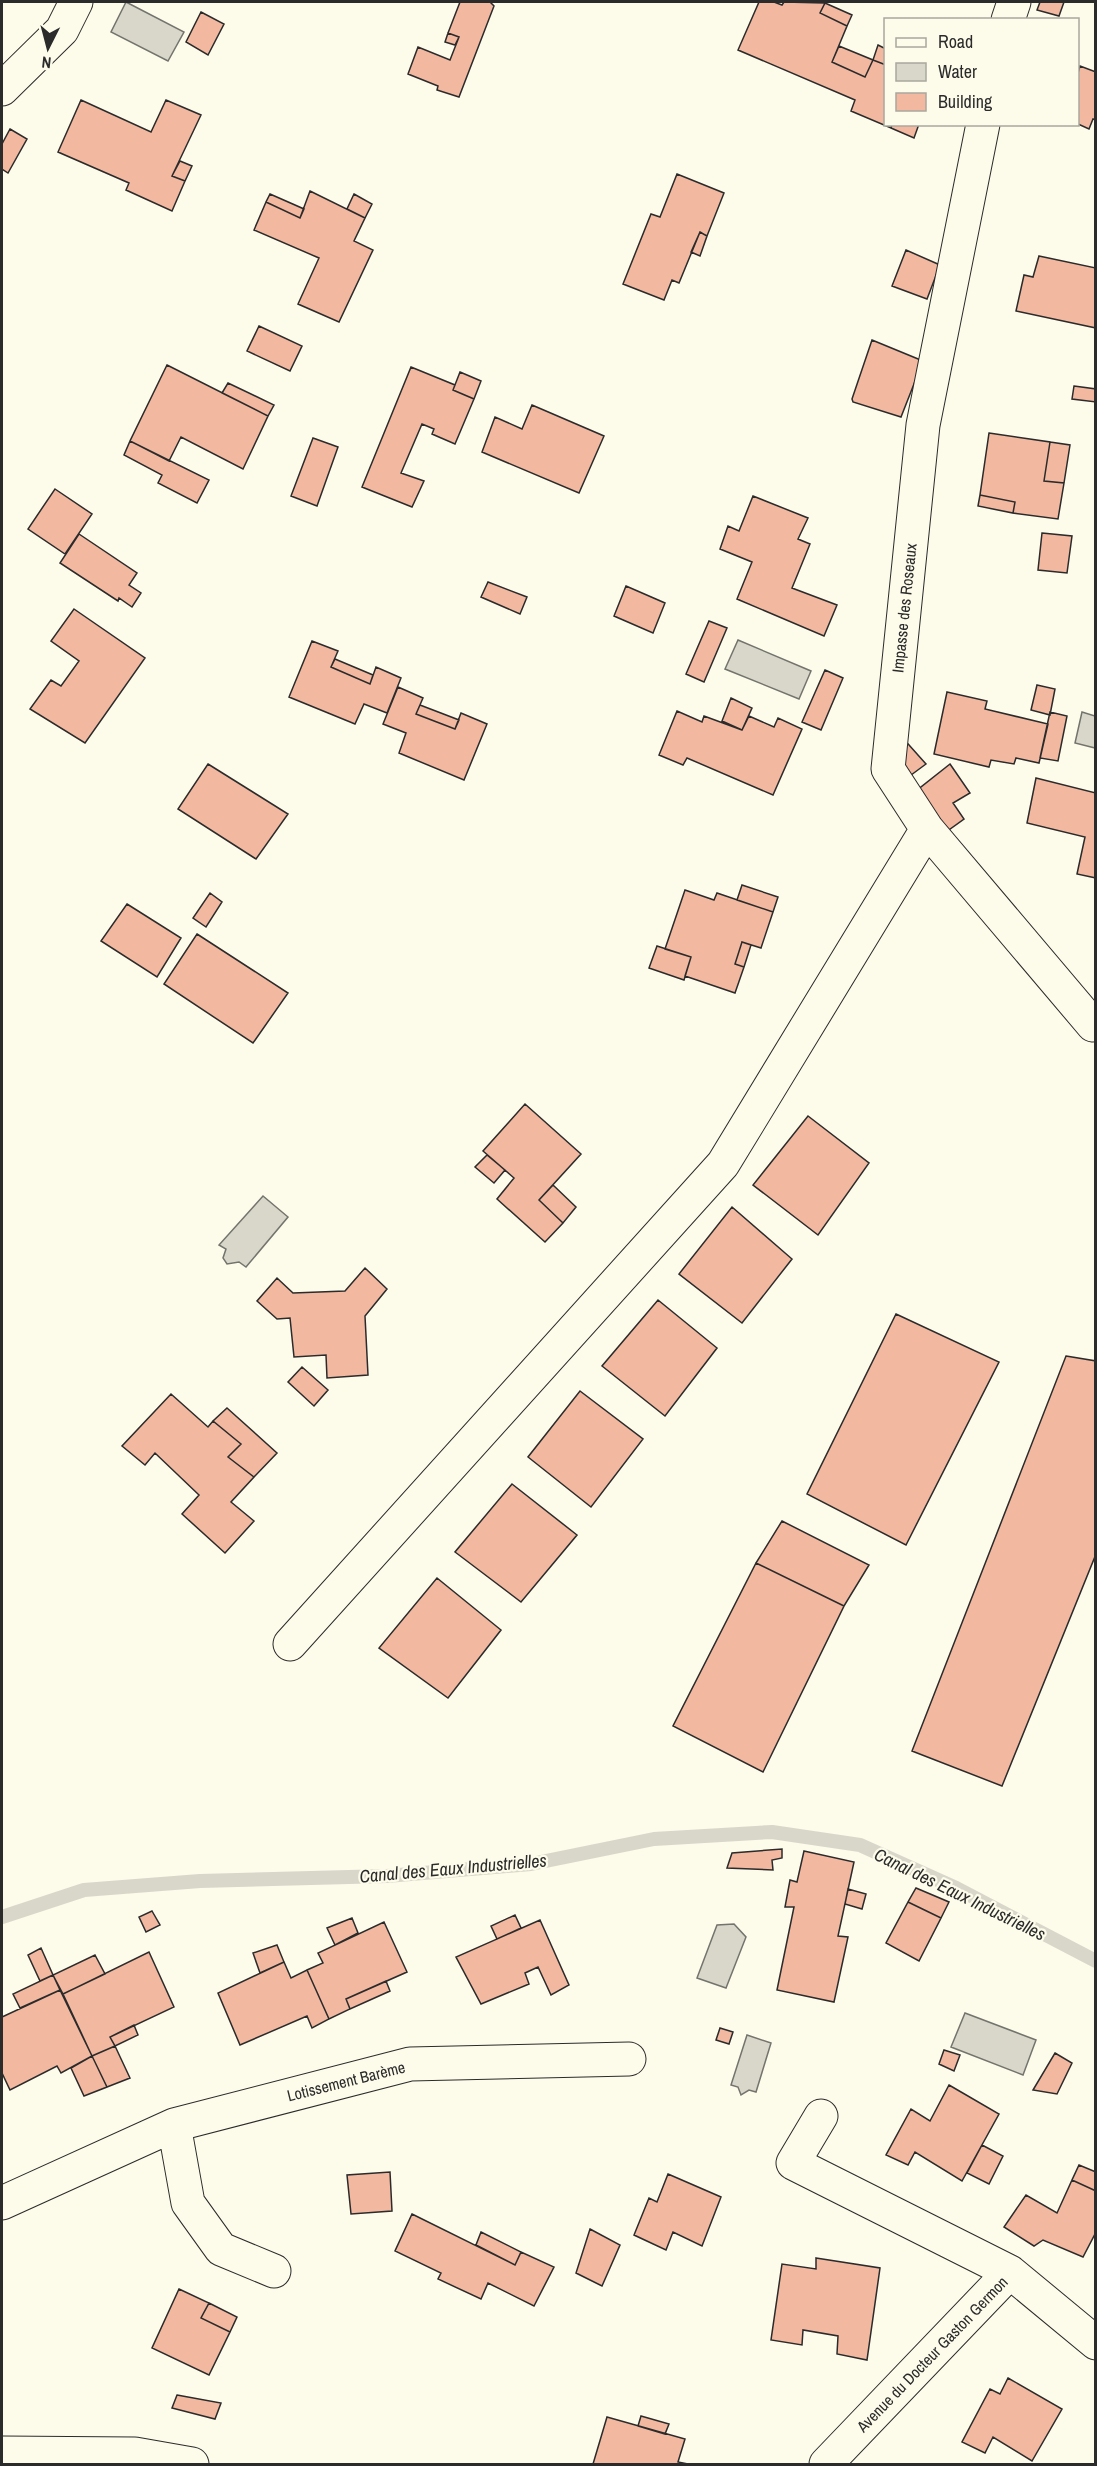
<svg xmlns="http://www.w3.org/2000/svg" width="1097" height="2466" viewBox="0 0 1097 2466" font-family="'Archivo Narrow',sans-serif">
	<rect width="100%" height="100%" fill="#fdfbea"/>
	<!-- water -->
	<path fill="#d8d7c9" stroke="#74746e" stroke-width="1.5" d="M126,2L184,32L168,61L111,32Z
		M738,640L811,671L799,699L725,669Z
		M1082,712L1095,716V748L1075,743Z
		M263,1196L288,1217L246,1267L239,1262L227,1264L223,1258L226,1249L219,1245Z
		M734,1924L746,1937L726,1988L697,1978L717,1925Z
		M965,2013L1036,2040L1023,2075L951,2047Z
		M747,2035L771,2043L756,2092L749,2090L741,2095L738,2087L731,2085Z"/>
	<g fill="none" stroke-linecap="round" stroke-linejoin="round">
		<!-- stream -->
		<path stroke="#d8d7c9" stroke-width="14" d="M2,1917L84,1890L200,1881L387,1876L531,1864L654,1839L772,1832L860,1845L956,1888L1096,1961"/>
	</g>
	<!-- building -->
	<path fill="#f2b8a0" stroke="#2b2b2b" stroke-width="1.5" d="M460,2H490L494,6L459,97L437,90L438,86L408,74L418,47L450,60L459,37L448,33Z
		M759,2H774L782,5L784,2L825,3L820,13L847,26L832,62L865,77L873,60L886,65V124H892L891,128L851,111L855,100L738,50Z
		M1040,2H1064L1059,16L1037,10Z
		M825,3L852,15L847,26L820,13Z
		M201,12L224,24L208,55L186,42Z
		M448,33L459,37L455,45L445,42Z
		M878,45L886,49V65L873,60Z
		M839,46L873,60L865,77L832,62Z
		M1080,66L1096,72V120L1093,119L1089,129L1078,124V73Z
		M81,100L151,132L166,100L201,115L172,176L185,181L172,211L126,190L129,183L58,152Z
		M892,124H919L914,138L891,128Z
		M10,129L27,139L8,173L2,169V144Z
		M180,161L192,166L185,181L172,176Z
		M677,174L724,193L707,236L700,232L679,283L672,280L664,300L623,284L651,214L660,217Z
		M310,191L365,218L354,241L373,250L339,322L298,304L319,258L254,230L266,202L300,218Z
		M270,194L304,209L300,218L266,202Z
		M354,194L372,204L365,218L347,209Z
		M700,232L707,236L700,256L691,252Z
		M906,250L940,265L927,299L892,286Z
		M1039,256L1096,268V328L1016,311L1024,275L1033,277Z
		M259,326L302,346L290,371L247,351Z
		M872,340L923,361L901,417L853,402L852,399Z
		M167,365L268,416L243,469L181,437L169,461L130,441Z
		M411,367L455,385L453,390L474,399L455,444L432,434L434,429L422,424L401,473L424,481L412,507L362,487Z
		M460,372L481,381L474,399L453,390Z
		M228,383L274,405L268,416L222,393Z
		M1074,386L1096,389V402L1072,399Z
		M532,405L604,436L579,493L482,452L495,417L522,429Z
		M989,433L1050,442L1044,481L1064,483L1058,519L1013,513L1015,502L980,495Z
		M313,438L338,447L317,506L291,496Z
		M130,441L209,480L197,503L158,483L162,475L124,455Z
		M1050,442L1070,445L1064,483L1044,481Z
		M55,489L92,514L65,554L28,529Z
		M980,495L1015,502L1013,513L978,506Z
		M753,496L808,518L798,539L810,544L792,588L837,605L824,636L737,599L752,562L720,549L728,526L739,531Z
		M1042,533L1072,536L1067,573L1038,570Z
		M79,534L137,573L129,585L141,593L132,607L119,598L118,601L60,563Z
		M488,582L527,597L520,614L481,597Z
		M626,586L665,603L653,633L614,616Z
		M74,609L145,658L85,743L30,709L51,680L61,686L79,661L51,641Z
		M709,621L727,628L704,682L686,674Z
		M312,641L338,651L331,667L370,684L376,667L401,678L387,713L364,704L355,724L289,697Z
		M335,659L373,675L370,684L331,667Z
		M825,670L843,678L821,730L802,722Z
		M1037,685L1055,689L1050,715L1031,710Z
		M398,687L423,698L416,714L455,729L461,713L487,724L464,780L399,753L406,733L383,724Z
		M947,692L987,701L985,709L1048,724L1039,763L1016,758L1014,764L991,760L989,767L934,754Z
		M731,698L752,708L742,730L722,721Z
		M420,705L459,720L455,729L416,714Z
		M677,711L702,722L704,716L742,730L749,716L774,727L778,718L802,729L773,795L687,758L683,765L659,755Z
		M1050,712L1067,716L1058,761L1040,758Z
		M901,736L926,764L907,778L897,765Z
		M208,764L288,814L256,859L178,809Z
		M950,764L970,793L953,803L964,819L946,832L916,791Z
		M1036,778L1096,793V878L1077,874L1085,837L1027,823Z
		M742,885L778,897L773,912L737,900Z
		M685,890L714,900L717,893L773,912L761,948L742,942L735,964L744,967L735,993L685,976L691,957L665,949Z
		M210,893L222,902L206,927L193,918Z
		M127,904L181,938L157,977L101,941Z
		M197,934L288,993L253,1043L164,984Z
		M742,942L751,945L744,967L735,964Z
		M657,946L691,957L684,980L649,968Z
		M525,1104L581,1154L539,1200L563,1223L545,1242L497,1199L514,1178L483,1151Z
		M808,1116L869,1163L818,1235L753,1185Z
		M487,1155L505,1170L494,1183L475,1167Z
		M553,1185L576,1207L563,1223L539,1200Z
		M732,1207L792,1259L742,1323L679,1274Z
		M365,1268L387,1289L365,1316L368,1375L327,1378L326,1355L294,1357L290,1318L277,1319L257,1301L277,1278L293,1293L345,1291Z
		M658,1300L717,1348L665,1416L602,1366Z
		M896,1314L999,1362L906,1545L807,1494Z
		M1066,1356L1096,1361V1554L1002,1786L912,1751Z
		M302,1367L328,1390L314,1406L288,1382Z
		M580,1391L643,1439L591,1507L528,1457Z
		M171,1394L208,1427L213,1421L241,1444L228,1457L254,1477L231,1502L254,1521L225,1553L182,1514L199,1495L155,1453L145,1465L122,1446Z
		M227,1408L277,1453L254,1477L228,1457L241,1444L213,1421Z
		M512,1484L577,1535L521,1602L455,1552Z
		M782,1521L869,1565L844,1606L756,1563Z
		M756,1563L844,1606L763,1772L673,1726Z
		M437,1578L501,1630L448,1698L379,1648Z
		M782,1849V1858L772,1860L773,1870L727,1868L732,1853Z
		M804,1851L854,1862L838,1936L848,1937L834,2002L777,1990L794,1907H785L790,1880L797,1882Z
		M916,1888L949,1902L941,1918L908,1902Z
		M848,1889L866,1894L862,1909L845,1904Z
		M908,1902L941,1918L919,1961L886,1943Z
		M152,1911L160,1925L146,1932L139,1917Z
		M515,1915L521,1928L497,1939L491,1926Z
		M352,1918L358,1933L335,1945L327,1928Z
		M540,1920L569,1985L551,1995L538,1967L525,1973L529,1984L481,2004L456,1957Z
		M384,1922L407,1972L346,1999L350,2009L329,2019L307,1970L323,1963L318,1953Z
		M277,1945L284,1962L260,1973L253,1953Z
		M41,1948L53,1975L40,1981L28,1955Z
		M149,1952L174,2007L110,2037L115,2046L92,2056L63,1994Z
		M95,1955L105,1974L63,1994L53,1975Z
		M284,1962L291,1978L307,1970L329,2019L312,2028L307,2016L240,2045L218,1993Z
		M53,1975L60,1990L20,2008L13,1994Z
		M386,1981L390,1991L350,2009L346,1999Z
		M60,1990L92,2056L61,2073L57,2066L10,2090L2,2073V2017Z
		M134,2025L138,2035L115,2046L110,2037Z
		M720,2028L733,2032L729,2044L716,2040Z
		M115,2046L130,2078L107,2087L92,2056Z
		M944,2050L960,2055L954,2071L939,2064Z
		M1055,2053L1072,2063L1057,2094L1033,2090Z
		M92,2056L107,2087L84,2096L71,2068Z
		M949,2085L999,2114L962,2181L915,2152L908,2165L886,2155L911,2109L930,2121Z
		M982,2145L1003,2156L989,2184L967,2173Z
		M1079,2165L1096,2172V2191L1072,2180Z
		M390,2172L392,2211L351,2214L347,2175Z
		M668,2174L721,2197L702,2246L673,2232L666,2250L634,2235L649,2198L657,2202Z
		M1072,2180L1096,2191V2232L1083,2257L1043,2240L1034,2246L1004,2227L1026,2195L1057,2213Z
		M412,2214L515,2265L521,2252L554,2267L534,2306L488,2283L481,2299L438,2279L441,2273L395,2251Z
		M590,2229L620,2245L602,2286L576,2273Z
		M481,2232L521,2252L515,2265L476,2245Z
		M816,2258L880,2268L867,2360L837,2354L838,2336L803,2330L802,2345L771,2340L782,2264L816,2269Z
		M179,2289L209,2303L201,2318L230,2332L209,2375L152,2348Z
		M209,2303L237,2317L230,2332L201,2318Z
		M1008,2378L1062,2409L1032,2461L993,2437L985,2453L962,2442L990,2389L1000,2394Z
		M177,2395L221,2403L215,2419L172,2408Z
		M641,2416L669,2424L665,2434L638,2426Z
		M607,2417L685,2439L678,2462L688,2464H593Z"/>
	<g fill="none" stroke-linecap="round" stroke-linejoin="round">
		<!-- minor casing -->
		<g stroke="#2b2b2b" stroke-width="35">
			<path id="minor" d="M1008,20L1014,2
				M2,89L62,30L76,2
				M983,124L923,425L888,769L927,829L1093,1025
				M290,1644L723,1164L927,829
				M821,2116L793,2163L1010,2272
				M174,2125L188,2203L221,2249L274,2271
				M2,2203L174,2125L410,2064L629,2059
				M826,2464L1010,2272L1096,2343"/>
		</g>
		<!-- tertiary casing -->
		<g stroke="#2b2b2b" stroke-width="35">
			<path id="tertiary" d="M2,2453L135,2454L192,2464"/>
		</g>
		<!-- minor -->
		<use href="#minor" stroke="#fdfbea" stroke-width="33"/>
		<!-- tertiary -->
		<use href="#tertiary" stroke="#fdfbea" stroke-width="33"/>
	</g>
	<g text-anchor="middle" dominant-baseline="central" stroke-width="4.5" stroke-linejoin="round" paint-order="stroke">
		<!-- street labels -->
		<g font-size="16" fill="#2b2b2b" stroke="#fdfbea">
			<text transform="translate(904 608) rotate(-84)">Impasse des Roseaux</text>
			<text transform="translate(346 2081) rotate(-14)">Lotissement Barème</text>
			<text transform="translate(932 2354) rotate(-46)">Avenue du Docteur Gaston Germon</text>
		</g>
		<!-- water labels -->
		<g font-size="18" font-style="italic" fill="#2b2b2b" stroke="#fdfbea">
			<text transform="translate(453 1868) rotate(-5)">Canal des Eaux Industrielles</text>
			<text transform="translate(960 1894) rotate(26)">Canal des Eaux Industrielles</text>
		</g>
	</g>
	<!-- border -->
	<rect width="1097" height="2466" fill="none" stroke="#2b2b2b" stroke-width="6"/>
	<!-- legend -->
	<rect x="884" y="18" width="195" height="108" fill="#fdfbea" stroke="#a9a89e" stroke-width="1.5"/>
	<rect x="896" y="38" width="30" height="9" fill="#fdfbea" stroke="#a9a89e" stroke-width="1.5"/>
	<text x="938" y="48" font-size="18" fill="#2b2b2b">Road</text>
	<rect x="896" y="63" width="30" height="18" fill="#d8d7c9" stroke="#a9a89e" stroke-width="1.5"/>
	<text x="938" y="78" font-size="18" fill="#2b2b2b">Water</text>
	<rect x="896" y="93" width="30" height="18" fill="#f2b8a0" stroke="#a9a89e" stroke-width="1.5"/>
	<text x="938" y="108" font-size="18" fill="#2b2b2b">Building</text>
	<!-- north arrow -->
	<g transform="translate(48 48) rotate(186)" stroke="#fdfbea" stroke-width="4.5" paint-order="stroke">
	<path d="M0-4.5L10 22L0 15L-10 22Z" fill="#2b2b2b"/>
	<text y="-9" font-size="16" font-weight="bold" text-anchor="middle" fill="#2b2b2b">N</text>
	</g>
</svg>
